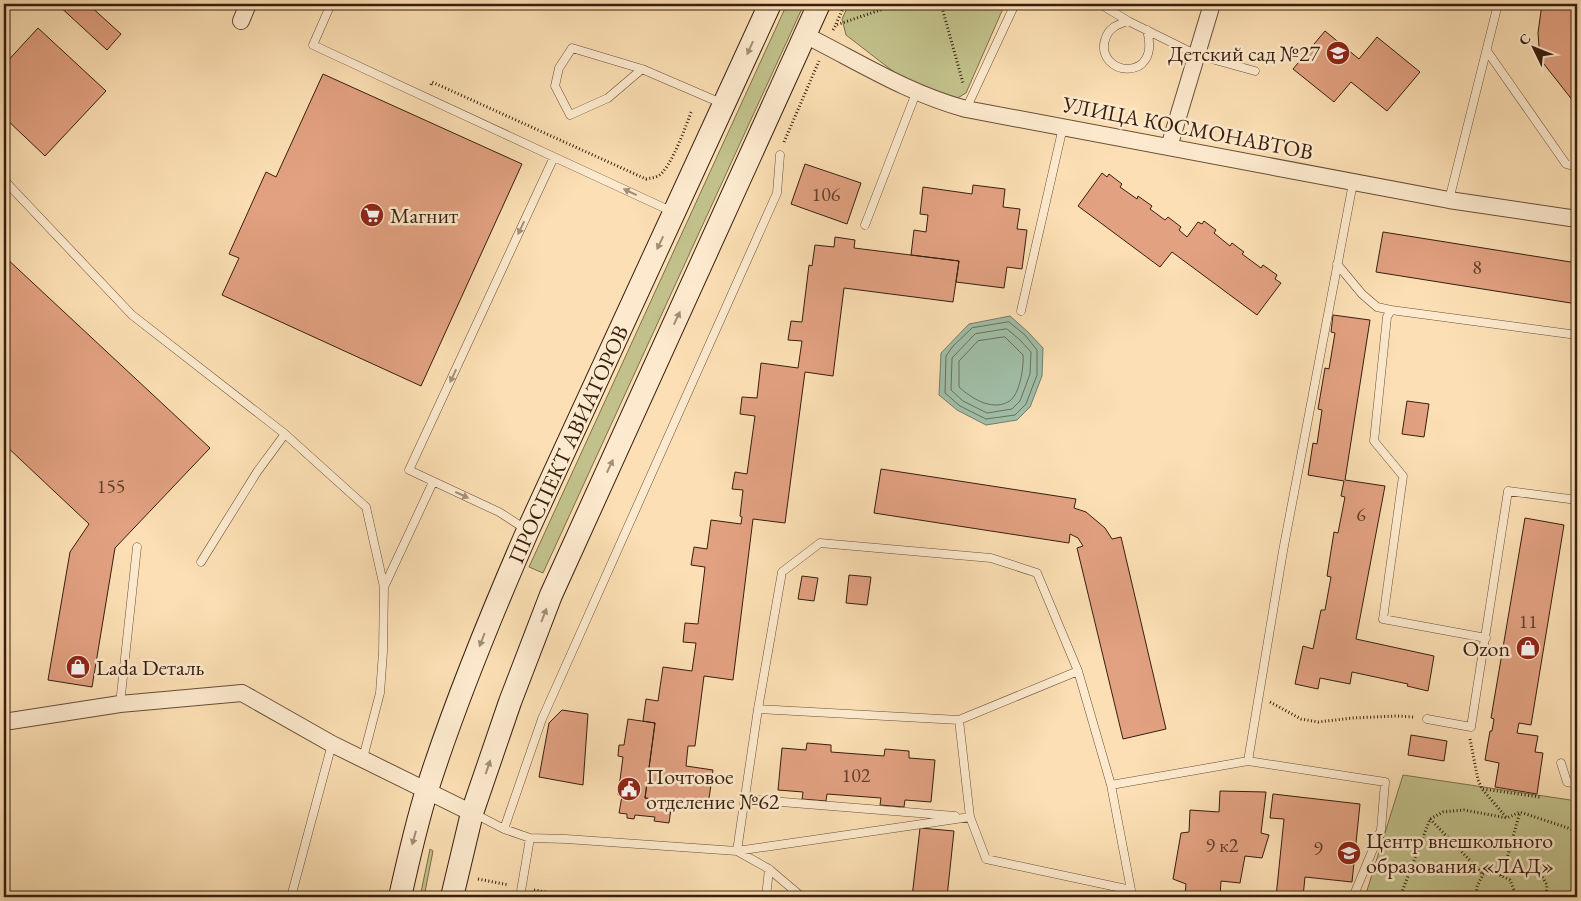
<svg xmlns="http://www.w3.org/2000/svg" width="1581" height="901" viewBox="0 0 1581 901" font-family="'EB Garamond',serif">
	<rect width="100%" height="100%" fill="#fcdfb4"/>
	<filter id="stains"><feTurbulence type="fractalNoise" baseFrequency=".004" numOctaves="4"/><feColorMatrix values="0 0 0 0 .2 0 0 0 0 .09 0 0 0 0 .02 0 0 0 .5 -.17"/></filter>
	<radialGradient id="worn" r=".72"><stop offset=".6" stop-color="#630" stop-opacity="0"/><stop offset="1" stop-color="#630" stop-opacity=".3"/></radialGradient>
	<!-- green -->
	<path fill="#c2c18b" stroke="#7c704d" d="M787,4H804L543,573L529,567Z
		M849,4H1005L966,93L956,99L903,79L846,35L842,19Z
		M1403,775L1577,801V897H1365Z
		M430,849L433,851L424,897H420Z"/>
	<!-- water -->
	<path fill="#a0bda7" stroke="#767d6a" d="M1010,316L1028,332L1043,348L1042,376L1030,407L1017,420L986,425L957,410L939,395L941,353L969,324Z"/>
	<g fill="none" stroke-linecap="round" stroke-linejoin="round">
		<!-- shore -->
		<path stroke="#6c6e5b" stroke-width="1" d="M1009,322L1025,335L1037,350V375L1026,404L1015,415L986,419L960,406L945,393L946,356L953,346L972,328Z
			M1007,329L1020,340L1031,352L1030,374L1020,401L1012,409L987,413L963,401L951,390L952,358L975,334Z
			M1005,337L1023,355C1024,366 1020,396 1008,402C991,411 971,398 959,387V361L978,341Z"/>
	</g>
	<!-- building -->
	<path fill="#e2a181" stroke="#371e0f" d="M57,4H88L121,34L107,50Z
		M1542,4H1577V106L1540,59L1538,33Z
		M38,28L106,91L45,156L4,117V65Z
		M1325,31L1359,59L1377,37L1420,72L1387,111L1351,82L1334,102L1293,69Z
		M323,74L522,164L421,386L222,295L239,258L229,254L266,172L276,177Z
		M805,164L861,183L847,224L791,204Z
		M1102,173L1107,177L1109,174L1122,184L1120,187L1137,199L1138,196L1152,206L1150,209L1165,220L1168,217L1181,227L1179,230L1187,237L1198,222L1202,224L1204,221L1216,230L1214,233L1230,246L1232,243L1244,252L1242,254L1261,268L1263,265L1277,275L1275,279L1281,283L1257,315L1172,252L1160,267L1078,206Z
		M973,185L1005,189L1003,207L1020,209L1017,229L1027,230L1022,269L1007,267L1004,288L956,282L959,261L911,255L914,230L926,232L928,215L920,214L923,187L972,194Z
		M1383,232L1577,263V304L1376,272Z
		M835,237L855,240L854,248L959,261L953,302L844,288L833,376L805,372L785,523L753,519L733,680L704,676L695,746H688L686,766L713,770L708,806L645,798L655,723L643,721L646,699L658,701L663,667L692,671L696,643L683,642L685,623L698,624L705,567L691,565L694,547L707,549L711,520L741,524L742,517L740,516L743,490L732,489L735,472L747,474L755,416L740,414L742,397L757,398L761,363L798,368L802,341L788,340L791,321L802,322L809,265L812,266L815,245L834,247Z
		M4,256L210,448L115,548L92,687L48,680L70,552L89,524L4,444Z
		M1333,315L1370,320L1345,480L1385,486L1356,639L1434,656L1428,691L1407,686L1408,684L1352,672L1350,684L1320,678L1318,689L1295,684L1303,646L1313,649L1321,610H1325L1331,577L1327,576L1334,532L1338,533L1345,497L1341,496L1344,481L1308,475L1313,443L1317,444L1322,410L1318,409L1325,368L1329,369L1335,333L1331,332Z
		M1407,401L1429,404L1424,437L1402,434Z
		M881,469L1076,499L1074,508L1086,512L1105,528L1112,539L1121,537L1166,729L1123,739L1077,548L1083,546L1078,538L1070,534L1069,543L874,513Z
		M1525,518L1564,525L1531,725L1519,723L1517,733L1538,736L1535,752L1543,753L1537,794L1495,787L1499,763L1485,760L1490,731H1492L1494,719L1491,718Z
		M849,575L871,577L867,605L846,603Z
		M802,576L818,578L814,601L798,599Z
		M562,710L588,714L583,785L539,777L549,723Z
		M628,719L655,723L645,798L672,802L669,823L654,821L655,817L635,815L634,819L627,818V814L619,813L622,796L618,795L623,757L618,756L619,745H624Z
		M1411,735L1447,741L1444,761L1408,755Z
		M807,743L831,745V752L884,756L885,749L909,751V758L935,760L931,802L905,800L904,807L880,805L881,798L827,794L826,801L802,799L803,792L778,790L782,748L806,750Z
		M1220,791L1266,792L1261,833L1269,835L1262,858L1245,856L1240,883L1221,881L1220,896L1185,895L1186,884L1173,879L1181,833L1189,832L1190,810L1219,812Z
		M1273,794L1360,804L1352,882L1305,877L1303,897H1276L1284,819L1270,818Z
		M920,828L954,831L947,897H912Z"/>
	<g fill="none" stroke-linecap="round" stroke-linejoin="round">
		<!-- lane casing -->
		<g stroke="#684e38" stroke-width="9">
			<path id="lane" d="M331,4L313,45L554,157
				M1100,4L1128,21L1197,55L1255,71
				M1128,21C1118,24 1108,28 1105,40C1095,75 1162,85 1147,30
				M1487,51L1566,164L1577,167
				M642,69L608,98L570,115L555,86L559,68L572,48L642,69L721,103
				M966,109L1015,4
				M4,180L132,315L285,434L366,507L384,587L383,652L380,693L363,758
				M1353,183L1283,551L1248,761L1385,782L1381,830L1353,897
				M1449,200L1498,4
				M865,225L916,93
				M1337,264L1362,294L1377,307L1391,310
				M1021,311L1063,127
				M527,530L499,512L409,470L554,157L673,212
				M201,562L257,472L285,434
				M384,587L433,482
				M1486,638L1383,619L1403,476L1374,441L1387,317L1391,310L1577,335
				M1078,671L1111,785L1131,890L1130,897
				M120,704L137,547
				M758,709L959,720L1078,671L1037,573L991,558L820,543L782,572L758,709L737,851L970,817
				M1427,719L1471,727L1508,491L1577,500
				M959,720L970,817L986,859L1131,890
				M1561,763L1567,782L1577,784
				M1111,785L1248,761
				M745,799L955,816
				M475,814L504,829L530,838L566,839L737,851L769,869L802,897
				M504,829L542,719L777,193L780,155
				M291,897L332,744
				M520,897L530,838
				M766,897L769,869"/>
		</g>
		<!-- street casing -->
		<g stroke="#684e38" stroke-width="18">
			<path id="street" d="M241,21L248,4
				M805,35C859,62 907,93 966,109L1449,200L1577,219
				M1169,147L1212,4
				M4,722L120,704L242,693L332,744L472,813"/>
		</g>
		<!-- secondary casing -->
		<g stroke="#371e0f" stroke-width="24">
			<g id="secondary">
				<path id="s1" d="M400,897C408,861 416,825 427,790C455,702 491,615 528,530L770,4"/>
				<path d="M452,897L472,813L510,702L551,595L819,4"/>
			</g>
		</g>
		<!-- path -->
		<path stroke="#371e0f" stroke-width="3" stroke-dasharray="1 2.5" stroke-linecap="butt" d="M941,4L963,83
			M836,24L845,4
			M833,30L836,25L898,4
			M431,85L432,82L646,179C650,178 654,178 658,176C671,169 686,125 692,110
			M784,142L819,61
			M1270,702L1301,719L1318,722L1353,718L1396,716L1414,717
			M1470,739L1478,780L1482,789L1506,817
			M1483,789L1540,797
			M1430,819L1483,874
			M1537,868L1547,885L1546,897
			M1502,876L1520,812
			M478,879L509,885
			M534,890L557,894
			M1515,893L1543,897
			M1400,897L1430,819L1443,812L1464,810L1507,818L1520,812L1577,831
			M1449,897L1476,894
			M1479,897C1473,887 1480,883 1483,874L1496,873L1510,880L1515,893L1511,897"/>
		<!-- lane -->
		<use href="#lane" stroke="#fdeace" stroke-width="8"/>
		<!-- street -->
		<use href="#street" stroke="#fdeace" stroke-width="16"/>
		<!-- secondary -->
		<use href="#secondary" stroke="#fdeace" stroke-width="22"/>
	</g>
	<!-- one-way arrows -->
	<defs><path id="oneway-solid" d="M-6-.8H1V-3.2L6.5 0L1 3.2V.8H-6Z" transform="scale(1.25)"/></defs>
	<g fill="#a48e78">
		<use href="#oneway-solid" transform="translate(750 48) rotate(114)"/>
		<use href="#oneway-solid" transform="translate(630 192) rotate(-155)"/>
		<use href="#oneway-solid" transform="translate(521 228) rotate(115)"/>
		<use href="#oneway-solid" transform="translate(660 243) rotate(115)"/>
		<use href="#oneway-solid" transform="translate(677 318) rotate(-65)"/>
		<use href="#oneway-solid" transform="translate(453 376) rotate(115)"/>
		<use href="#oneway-solid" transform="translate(610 466) rotate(-65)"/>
		<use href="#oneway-solid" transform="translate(462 495) rotate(25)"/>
		<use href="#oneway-solid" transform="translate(544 615) rotate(-69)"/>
		<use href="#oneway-solid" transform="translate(482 640) rotate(111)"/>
		<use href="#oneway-solid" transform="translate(488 767) rotate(-71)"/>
		<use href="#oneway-solid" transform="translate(414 838) rotate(105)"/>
	</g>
	<!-- icons -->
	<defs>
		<g id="school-disc" transform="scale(1.25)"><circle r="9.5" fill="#8f2418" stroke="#fdeace"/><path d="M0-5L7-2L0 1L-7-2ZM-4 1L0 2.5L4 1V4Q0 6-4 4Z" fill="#fff"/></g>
		<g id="supermarket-disc" transform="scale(1.25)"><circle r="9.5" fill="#8f2418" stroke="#fdeace"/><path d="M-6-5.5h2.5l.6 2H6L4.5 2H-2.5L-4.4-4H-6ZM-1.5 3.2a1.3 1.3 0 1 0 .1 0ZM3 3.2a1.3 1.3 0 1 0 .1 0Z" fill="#fff"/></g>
		<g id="shop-disc" transform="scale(1.25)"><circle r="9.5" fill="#8f2418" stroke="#fdeace"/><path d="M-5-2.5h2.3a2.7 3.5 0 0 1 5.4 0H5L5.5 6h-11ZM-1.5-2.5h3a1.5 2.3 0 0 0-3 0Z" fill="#fff"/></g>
		<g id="civic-disc" transform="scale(1.25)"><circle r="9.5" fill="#8f2418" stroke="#fdeace"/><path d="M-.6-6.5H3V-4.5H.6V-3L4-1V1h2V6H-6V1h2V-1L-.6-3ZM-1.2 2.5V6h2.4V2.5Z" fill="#fff"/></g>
	</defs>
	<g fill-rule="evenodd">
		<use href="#school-disc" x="1338" y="53"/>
		<use href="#supermarket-disc" x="372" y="215"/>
		<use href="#shop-disc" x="1528" y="648"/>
		<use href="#shop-disc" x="78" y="667"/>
		<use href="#civic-disc" x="629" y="789"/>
		<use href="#school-disc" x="1349" y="853"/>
	</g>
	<g text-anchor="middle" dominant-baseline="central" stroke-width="5" stroke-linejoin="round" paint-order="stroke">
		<!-- number labels -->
		<g font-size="20" fill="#623f2c">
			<text x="826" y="194">106</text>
			<text x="1477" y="267">8</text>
			<text x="111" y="486">155</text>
			<text x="1361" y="514">6</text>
			<text x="1528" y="621">11</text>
			<text x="856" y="775">102</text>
			<text x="1222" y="845">9 к2</text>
			<text x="1318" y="848">9</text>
		</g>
		<!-- poi labels -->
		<g font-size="22" fill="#371e0f" stroke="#fdeace" text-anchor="start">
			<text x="1320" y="53" text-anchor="end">Детский сад №27</text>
			<text x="390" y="215">Магнит</text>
			<text x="1510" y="648" text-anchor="end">Ozon</text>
			<text x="96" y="667">Lada Dеталь</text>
			<text x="646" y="776">Почтовое<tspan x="646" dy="25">отделение №62</tspan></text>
			<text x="1366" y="840">Центр внешкольного<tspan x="1366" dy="25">образования «ЛАД»</tspan></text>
		</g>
		<!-- street labels -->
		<g font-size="22" fill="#371e0f" stroke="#fdeace">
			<text transform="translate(1188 128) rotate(11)">УЛИЦА КОСМОНАВТОВ</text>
			<text stroke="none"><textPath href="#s1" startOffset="484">ПРОСПЕКТ АВИАТОРОВ</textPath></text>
		</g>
	</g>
	<!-- margin -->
	<rect width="1581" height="901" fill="none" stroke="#fcdfb4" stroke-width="20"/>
	<rect x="5" y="5" width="1571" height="891" fill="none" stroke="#371e0f" stroke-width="2.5"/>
	<rect x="10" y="10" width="1561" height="881" fill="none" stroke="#371e0f"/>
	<!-- north arrow -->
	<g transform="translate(1534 48) rotate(313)" stroke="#fdeace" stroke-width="4" paint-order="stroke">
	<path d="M0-4L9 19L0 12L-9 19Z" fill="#371e0f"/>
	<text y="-8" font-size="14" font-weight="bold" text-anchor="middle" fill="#371e0f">С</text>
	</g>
	<rect width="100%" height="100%" filter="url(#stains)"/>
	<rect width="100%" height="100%" fill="url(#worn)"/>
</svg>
